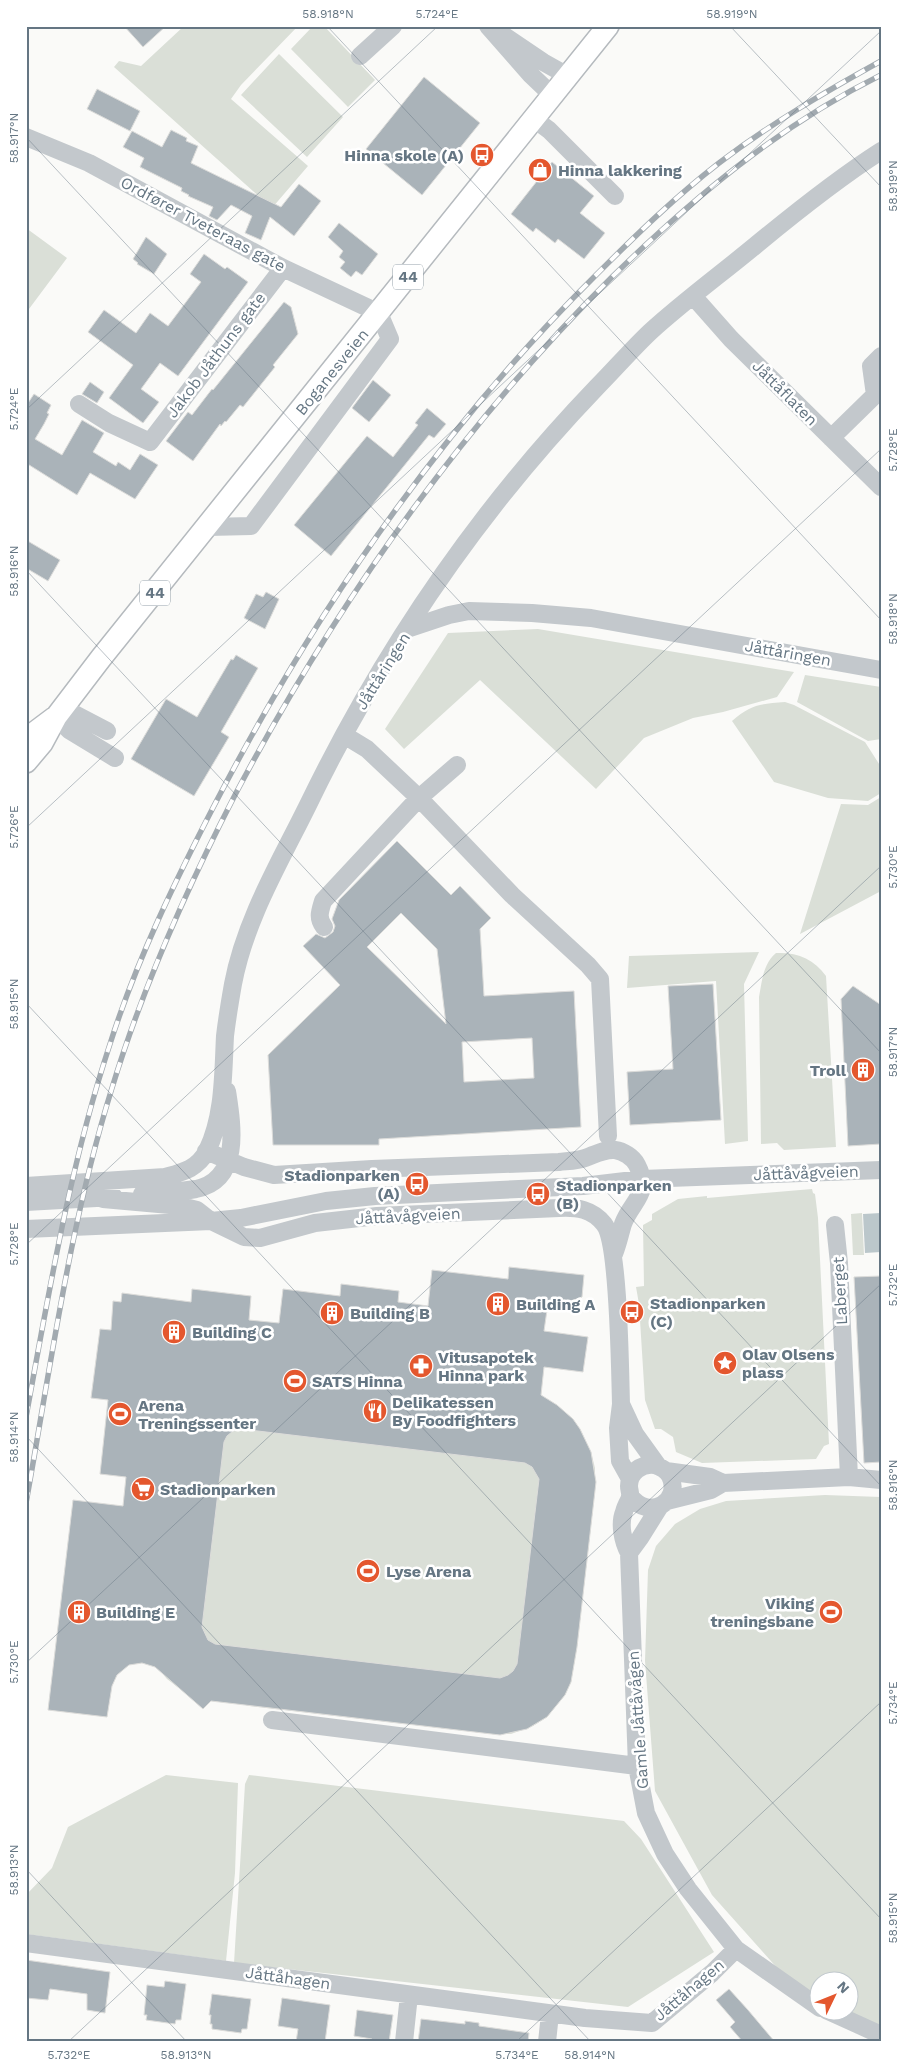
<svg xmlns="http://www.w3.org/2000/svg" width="907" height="2068" viewBox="0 0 907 2068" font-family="'Work Sans',sans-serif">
	<rect width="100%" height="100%" fill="#fafaf8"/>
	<!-- green -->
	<path fill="#dadfd7" d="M184,26H298L241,85L231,99L308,166L272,208L114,67L119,61L141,66Z
		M313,26H324L375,80L348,107L291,49Z
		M279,54L343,117L307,157L241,95Z
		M26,228L67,258L26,313Z
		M538,629L794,672L777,697L723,712L693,718L644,738L596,789L480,680L404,749L385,729L448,633Z
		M805,675L881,687V739L868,741L797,702Z
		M785,702L794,705L865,742L881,767V793L868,801L828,798L774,782L732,721C751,704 761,704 785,702Z
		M881,797V891L800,934L841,804L868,805Z
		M759,952L744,984L748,1141L725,1144L716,981L627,988L629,956Z
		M776,953C797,952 814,959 826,976L836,1147L784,1150L777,1143L761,1144L759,997C762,981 763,964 776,953Z
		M812,1189L813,1193L815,1194L818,1218L829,1444L824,1446L816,1459L702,1463L676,1452L673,1437L661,1429H655L645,1400L639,1304L636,1287L644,1286L643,1225L652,1220V1214L678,1199L707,1196V1198Z
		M862,1213L864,1255H853L851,1214Z
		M529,1389L557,1405L580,1429L591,1452L595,1468V1491L577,1647L571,1682L565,1695L547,1717L533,1726L511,1734H492L250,1706L184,1692L167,1679L156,1666L167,1438Z
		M825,1495L881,1497V2028L846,2011L850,2010V1980H820L819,1997L787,1979L712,1895L655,1791L645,1661L648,1570L656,1546L675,1524L700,1509L726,1501Z
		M166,1775L238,1783L235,1873L226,1961L26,1934V1895L52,1868L68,1827Z
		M249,1775L624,1821L641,1839L714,1952L628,2007L234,1963L245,1784Z"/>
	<!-- water -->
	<path fill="#bbc7cb" d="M881,1213V1252L865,1253L863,1214Z"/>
	<!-- building -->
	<path fill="#aab3b9" stroke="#dcdcda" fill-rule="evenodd" d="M124,26H166L143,47Z
		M424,77L480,123L422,195L366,149Z
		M97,89L140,111L130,131L87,109Z
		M171,130L187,138L186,141L198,146L191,163L281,207L299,184L321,201L294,236L270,217L261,240L245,233L252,216L231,205L217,220L209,216L213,207L188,196L189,195L181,191L182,188L140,167L144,158L123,147L132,131L162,147Z
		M552,162L594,196L580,213L605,233L584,259L558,239L555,243L536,228L533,232L511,214Z
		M339,223L378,254L362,275L356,271L351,277L340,268L345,262L339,257L343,251L328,237Z
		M146,237L167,254L154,274L137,264L138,263L133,259Z
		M204,254L225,269L227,267L248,282L178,376L160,363L141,389L159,402L143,423L109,398L133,365L88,332L104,310L136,333L150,313L168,326L201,282L190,274Z
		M284,302L291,307L298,334L273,365L275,367L243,407L240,405L226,422L225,421L221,426L220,424L193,461L166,441L188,412L192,415L212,389L213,390Z
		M373,380L391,395L369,422L352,408Z
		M90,382L104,392L97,403L82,394Z
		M34,394L51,405L47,413L49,414L44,424L35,439L62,455L82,420L104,433L93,452L116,466L118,462L130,470L140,454L158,465L135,499L90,473L77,495L26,463V406Z
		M427,408L446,424L434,438L429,435L331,556L294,525L367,436L393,457L418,425L415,423Z
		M26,540L60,560L48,581L26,568Z
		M266,592L279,599L265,629L244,618L256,594L263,597Z
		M236,655L258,668L221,732L229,737L194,796L131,759L166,699L197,717L231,659L233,660Z
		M397,841L451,895L460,886L491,918L480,929L484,996L574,991L581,1127L379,1139V1145H273L268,1055L340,985L303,946L316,934L325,938L333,932L335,926L332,919L339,900ZM401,913L437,949L446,1024L367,947ZM532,1038L534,1078L464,1082L462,1042Z
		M713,984L721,1120L630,1125L627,1072L673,1069L668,986Z
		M853,986L881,1005V1144L848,1146L841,999Z
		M509,1267L584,1275L582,1297L547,1310L544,1331L588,1337L583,1372L544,1367L541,1395L557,1405L573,1419L580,1429L591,1452L596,1482L577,1647L571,1682L565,1695L547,1717L527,1729L500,1735L211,1701L203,1709L155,1667L142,1663L129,1665L117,1675L112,1686L107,1717L48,1710L73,1500L123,1506L126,1477L100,1474L108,1400L91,1398L100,1329L111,1330L113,1301L121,1302L122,1293L191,1302L192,1289L251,1296L249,1320L279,1323L283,1289L340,1296L341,1284L399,1291L398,1302L428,1306L432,1270L508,1279ZM241,1429L525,1463L532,1467L539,1479L517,1664L513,1671L508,1675L500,1678L215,1644L208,1640L202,1627L224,1442L227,1436L233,1431Z
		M881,1276V1462L864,1463L854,1277Z
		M26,1960L110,1972L105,2013L87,2010V1994L50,1989L48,2000L26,1998Z
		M165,1981L186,1984L181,2020H176L175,2024L146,2020L147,2015H144L147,1985L164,1987Z
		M729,1989L748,2010L775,2042H743L730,2027L735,2022L716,2000Z
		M212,1994L251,1999L247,2029H242L241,2033L212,2029V2024H210L211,2015H209Z
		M282,1998L330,2005L325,2042H296L298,2029L278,2026Z
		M357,2010L393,2015L389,2042L372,2041V2039L354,2036Z
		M421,2019L465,2024V2021L479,2023V2026L529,2033L528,2042H418Z"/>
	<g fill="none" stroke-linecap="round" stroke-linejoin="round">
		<!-- major casing -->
		<g stroke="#b5babe" stroke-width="24">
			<path id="major" d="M26,739L54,718
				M26,762L42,743L56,717L101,658L608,26"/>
		</g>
		<!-- minor -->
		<path stroke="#c3c8cc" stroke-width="18" d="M488,26L531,75L553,96
			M503,35L543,62L568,76
			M360,56L393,26
			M534,119L549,130L615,196
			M26,137L89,163L283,268L379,313L390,339L251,526L208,527
			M693,296L731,339L881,487
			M79,404L109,423L150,442L283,268
			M831,438L875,395L871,366L881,356
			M407,629L449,615L469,611L532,613L591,618L881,670
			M63,708L107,731
			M56,717L69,730L115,758
			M344,735L367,749L419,798L512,895L588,965L600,979L608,1136
			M324,927C317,918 320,911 323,901L419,798L457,765
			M206,1151L244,1167L274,1175L372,1169L559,1162C567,1161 577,1161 585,1158C596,1154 604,1149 615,1150C623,1151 633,1157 637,1165C652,1194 632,1200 623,1224C620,1234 618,1244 614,1254
			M26,1186L165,1177C183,1172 197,1169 207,1151C224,1116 223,1074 225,1036C227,1019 230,1001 233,984C245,920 280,862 308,805C382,652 479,510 596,388C614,370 631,350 650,332C684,301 721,274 756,245C796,212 837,179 881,151
			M142,1194C160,1192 178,1192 196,1189C242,1180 232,1124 227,1091
			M103,1199L181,1206L197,1210L211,1221L244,1237L260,1238L315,1223L377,1216L559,1208C577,1207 592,1209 604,1224C619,1242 620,1373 621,1404L618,1428L620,1461L630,1479
			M26,1202L114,1197
			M835,1225L839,1263L849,1477
			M26,1229L211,1221L241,1218L326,1201L375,1196L583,1186L642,1179L881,1170
			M621,1404L635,1434L658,1466
			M666,1471L710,1477L723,1483
			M630,1496C650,1522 682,1500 670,1476C667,1470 661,1467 655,1465C642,1463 629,1472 629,1486C629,1490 631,1494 630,1498C628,1502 625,1507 624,1512C619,1524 623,1542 629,1553L637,1766L646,1813L665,1854L688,1889L736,1949L820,2008
			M667,1501L711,1490L723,1483L849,1477L881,1480
			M629,1553L640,1538L660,1506
			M272,1720L637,1766
			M26,1943L585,2018L652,2023L712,1973L736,1949
			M826,2010L881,2035
			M404,2042L409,1995
			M547,2042L550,2014"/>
		<!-- major -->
		<use href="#major" stroke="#fff" stroke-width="21"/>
		<!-- rail casing -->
		<g stroke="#a2aab0" stroke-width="5.5">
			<path id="rail" d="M26,1417C49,1292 70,1165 110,1044C137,959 176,879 217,800C317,608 442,428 596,275C635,236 675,197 719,163C770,124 825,92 881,61
				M26,1503C51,1364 70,1223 112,1088C143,986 187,888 236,793C336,604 460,428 612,277C692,199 780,125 881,75"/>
		</g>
		<!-- rail -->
		<use href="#rail" stroke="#fff" stroke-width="4" stroke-dasharray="11" stroke-linecap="butt"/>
	</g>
	<!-- ticks -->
	<path fill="none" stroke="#657683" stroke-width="1" stroke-opacity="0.45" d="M327,26L881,620M730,26L881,187M26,137L881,1053M26,410L438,26M26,570L881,1486M26,828L881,31M26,1003L881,1919M26,1245L881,449M26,1436L591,2042M26,1663L881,866M26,1869L187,2042M68,2042L881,1284M516,2042L881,1702"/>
	<!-- icons -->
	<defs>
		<g id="bus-disc" transform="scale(1.25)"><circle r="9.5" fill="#e4572e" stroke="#fff"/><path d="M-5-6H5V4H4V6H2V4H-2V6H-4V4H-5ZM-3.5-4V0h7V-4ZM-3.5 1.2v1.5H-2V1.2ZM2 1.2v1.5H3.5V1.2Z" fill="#fff"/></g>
		<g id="shop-disc" transform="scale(1.25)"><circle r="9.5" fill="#e4572e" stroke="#fff"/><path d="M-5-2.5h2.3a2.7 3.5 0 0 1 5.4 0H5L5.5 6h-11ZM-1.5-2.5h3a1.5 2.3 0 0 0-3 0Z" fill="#fff"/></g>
		<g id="building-disc" transform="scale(1.25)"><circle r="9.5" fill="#e4572e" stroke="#fff"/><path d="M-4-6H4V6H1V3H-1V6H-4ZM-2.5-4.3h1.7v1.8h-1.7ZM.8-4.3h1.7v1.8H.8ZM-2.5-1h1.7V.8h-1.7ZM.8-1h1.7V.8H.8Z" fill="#fff"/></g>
		<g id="sight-disc" transform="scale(1.25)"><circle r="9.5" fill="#e4572e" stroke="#fff"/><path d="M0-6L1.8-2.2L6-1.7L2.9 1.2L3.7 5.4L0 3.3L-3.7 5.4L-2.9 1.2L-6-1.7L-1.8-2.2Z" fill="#fff"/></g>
		<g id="pharmacy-disc" transform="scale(1.25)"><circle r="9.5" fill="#e4572e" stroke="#fff"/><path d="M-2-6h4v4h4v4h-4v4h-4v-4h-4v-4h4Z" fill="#fff"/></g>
		<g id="stadium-disc" transform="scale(1.25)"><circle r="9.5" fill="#e4572e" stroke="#fff"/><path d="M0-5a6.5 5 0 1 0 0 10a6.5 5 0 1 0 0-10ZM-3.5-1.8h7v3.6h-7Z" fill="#fff"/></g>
		<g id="restaurant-disc" transform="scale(1.25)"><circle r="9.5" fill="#e4572e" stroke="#fff"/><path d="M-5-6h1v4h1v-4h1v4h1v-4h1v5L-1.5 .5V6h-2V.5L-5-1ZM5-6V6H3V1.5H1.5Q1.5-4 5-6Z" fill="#fff"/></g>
		<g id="supermarket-disc" transform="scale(1.25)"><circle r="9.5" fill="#e4572e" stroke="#fff"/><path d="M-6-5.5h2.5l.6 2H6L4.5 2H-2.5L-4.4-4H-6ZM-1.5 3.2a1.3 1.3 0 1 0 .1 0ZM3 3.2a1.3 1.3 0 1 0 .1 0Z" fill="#fff"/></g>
	</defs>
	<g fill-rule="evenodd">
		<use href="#bus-disc" x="482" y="155"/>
		<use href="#shop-disc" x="540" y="170"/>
		<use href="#building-disc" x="863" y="1070"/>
		<use href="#bus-disc" x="417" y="1184"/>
		<use href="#bus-disc" x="538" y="1194"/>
		<use href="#building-disc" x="498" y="1304"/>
		<use href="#bus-disc" x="632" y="1312"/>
		<use href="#building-disc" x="332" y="1313"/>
		<use href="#building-disc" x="174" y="1332"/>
		<use href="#sight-disc" x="725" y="1363"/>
		<use href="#pharmacy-disc" x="421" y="1366"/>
		<use href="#stadium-disc" x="295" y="1381"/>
		<use href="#restaurant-disc" x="375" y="1411"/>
		<use href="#stadium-disc" x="120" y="1414"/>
		<use href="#supermarket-disc" x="143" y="1489"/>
		<use href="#stadium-disc" x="368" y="1571"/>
		<use href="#building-disc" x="79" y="1612"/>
		<use href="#stadium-disc" x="831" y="1612"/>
	</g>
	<g text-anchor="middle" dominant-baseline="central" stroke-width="5" stroke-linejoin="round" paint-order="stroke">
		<!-- shield labels -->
		<g fill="#fff" stroke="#939fa8" stroke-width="1">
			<rect x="393" y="264.5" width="30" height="25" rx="4"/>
			<rect x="140" y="580.5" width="30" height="25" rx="4"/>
		</g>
		<g font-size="15" font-weight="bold" fill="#657683">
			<text x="408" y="277">44</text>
			<text x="155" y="593">44</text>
		</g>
		<!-- poi labels -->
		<g font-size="16" font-weight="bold" fill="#657683" stroke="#fff" text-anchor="start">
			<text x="464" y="155" text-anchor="end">Hinna skole (A)</text>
			<text x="558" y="170">Hinna lakkering</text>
			<text x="846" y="1070" text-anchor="end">Troll</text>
			<text x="400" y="1175" text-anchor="end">Stadionparken<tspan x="400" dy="18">(A)</tspan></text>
			<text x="556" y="1185">Stadionparken<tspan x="556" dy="18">(B)</tspan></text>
			<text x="650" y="1303">Stadionparken<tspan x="650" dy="18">(C)</tspan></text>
			<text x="516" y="1304">Building A</text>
			<text x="350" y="1313">Building B</text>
			<text x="192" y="1332">Building C</text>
			<text x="742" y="1354">Olav Olsens<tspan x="742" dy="18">plass</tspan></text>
			<text x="438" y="1357">Vitusapotek<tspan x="438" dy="18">Hinna park</tspan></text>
			<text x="312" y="1381">SATS Hinna</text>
			<text x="392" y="1402">Delikatessen<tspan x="392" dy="18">By Foodfighters</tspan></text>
			<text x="138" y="1405">Arena<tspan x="138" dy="18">Treningssenter</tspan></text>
			<text x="160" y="1489">Stadionparken</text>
			<text x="386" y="1571">Lyse Arena</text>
			<text x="814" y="1603" text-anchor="end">Viking<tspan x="814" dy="18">treningsbane</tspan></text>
			<text x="96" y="1612">Building E</text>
		</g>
		<!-- street labels -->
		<g font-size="16" fill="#657683" stroke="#fff">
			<text transform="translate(203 224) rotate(28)">Ordfører Tveteraas gate</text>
			<text transform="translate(216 355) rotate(-53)">Jakob Jåthuns gate</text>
			<text transform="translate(332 372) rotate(-51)">Boganesveien</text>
			<text transform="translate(785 393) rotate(45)">Jåttåflaten</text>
			<text transform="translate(788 653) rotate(10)">Jåttåringen</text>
			<text transform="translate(383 671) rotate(-58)">Jåttåringen</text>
			<text transform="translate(806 1173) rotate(-2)">Jåttåvågveien</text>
			<text transform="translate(408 1216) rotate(-3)">Jåttåvågveien</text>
			<text transform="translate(840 1291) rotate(-93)">Laberget</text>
			<text transform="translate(638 1720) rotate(-94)">Gamle Jåttåvågen</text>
			<text transform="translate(288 1978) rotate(8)">Jåttåhagen</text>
			<text transform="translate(689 1990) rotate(-40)">Jåttåhagen</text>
		</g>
	</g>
	<!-- border -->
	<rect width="907" height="2068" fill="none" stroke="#ffffff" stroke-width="55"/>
	<!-- north arrow -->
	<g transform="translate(834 1996) rotate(47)"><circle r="24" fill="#ffffff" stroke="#c1c8cd"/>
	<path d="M0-4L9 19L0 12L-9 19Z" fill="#e4572e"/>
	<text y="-8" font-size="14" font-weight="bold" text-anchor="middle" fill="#657683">N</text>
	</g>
	<rect x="28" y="28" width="852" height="2012" fill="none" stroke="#657683" stroke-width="2"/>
	<g font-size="12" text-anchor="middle" fill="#657683">
		<text x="328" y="18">58.918°N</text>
		<text x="437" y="18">5.724°E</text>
		<text x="732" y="18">58.919°N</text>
		<text transform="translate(14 138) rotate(-90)" y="4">58.917°N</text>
		<text transform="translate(893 186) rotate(-90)" y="4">58.919°N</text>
		<text transform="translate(14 409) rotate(-90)" y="4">5.724°E</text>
		<text transform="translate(893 450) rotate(-90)" y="4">5.728°E</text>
		<text transform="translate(14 571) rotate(-90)" y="4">58.916°N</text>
		<text transform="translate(893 619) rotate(-90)" y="4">58.918°N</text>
		<text transform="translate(14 827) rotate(-90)" y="4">5.726°E</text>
		<text transform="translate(893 867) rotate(-90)" y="4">5.730°E</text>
		<text transform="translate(14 1004) rotate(-90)" y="4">58.915°N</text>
		<text transform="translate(893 1052) rotate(-90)" y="4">58.917°N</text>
		<text transform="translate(14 1244) rotate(-90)" y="4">5.728°E</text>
		<text transform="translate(893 1285) rotate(-90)" y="4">5.732°E</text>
		<text transform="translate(14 1437) rotate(-90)" y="4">58.914°N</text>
		<text transform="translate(893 1485) rotate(-90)" y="4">58.916°N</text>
		<text transform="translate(14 1662) rotate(-90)" y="4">5.730°E</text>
		<text transform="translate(893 1703) rotate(-90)" y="4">5.734°E</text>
		<text transform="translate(14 1870) rotate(-90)" y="4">58.913°N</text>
		<text transform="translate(893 1918) rotate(-90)" y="4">58.915°N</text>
		<text x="69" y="2059">5.732°E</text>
		<text x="186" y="2059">58.913°N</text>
		<text x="517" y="2059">5.734°E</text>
		<text x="590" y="2059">58.914°N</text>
	</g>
</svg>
